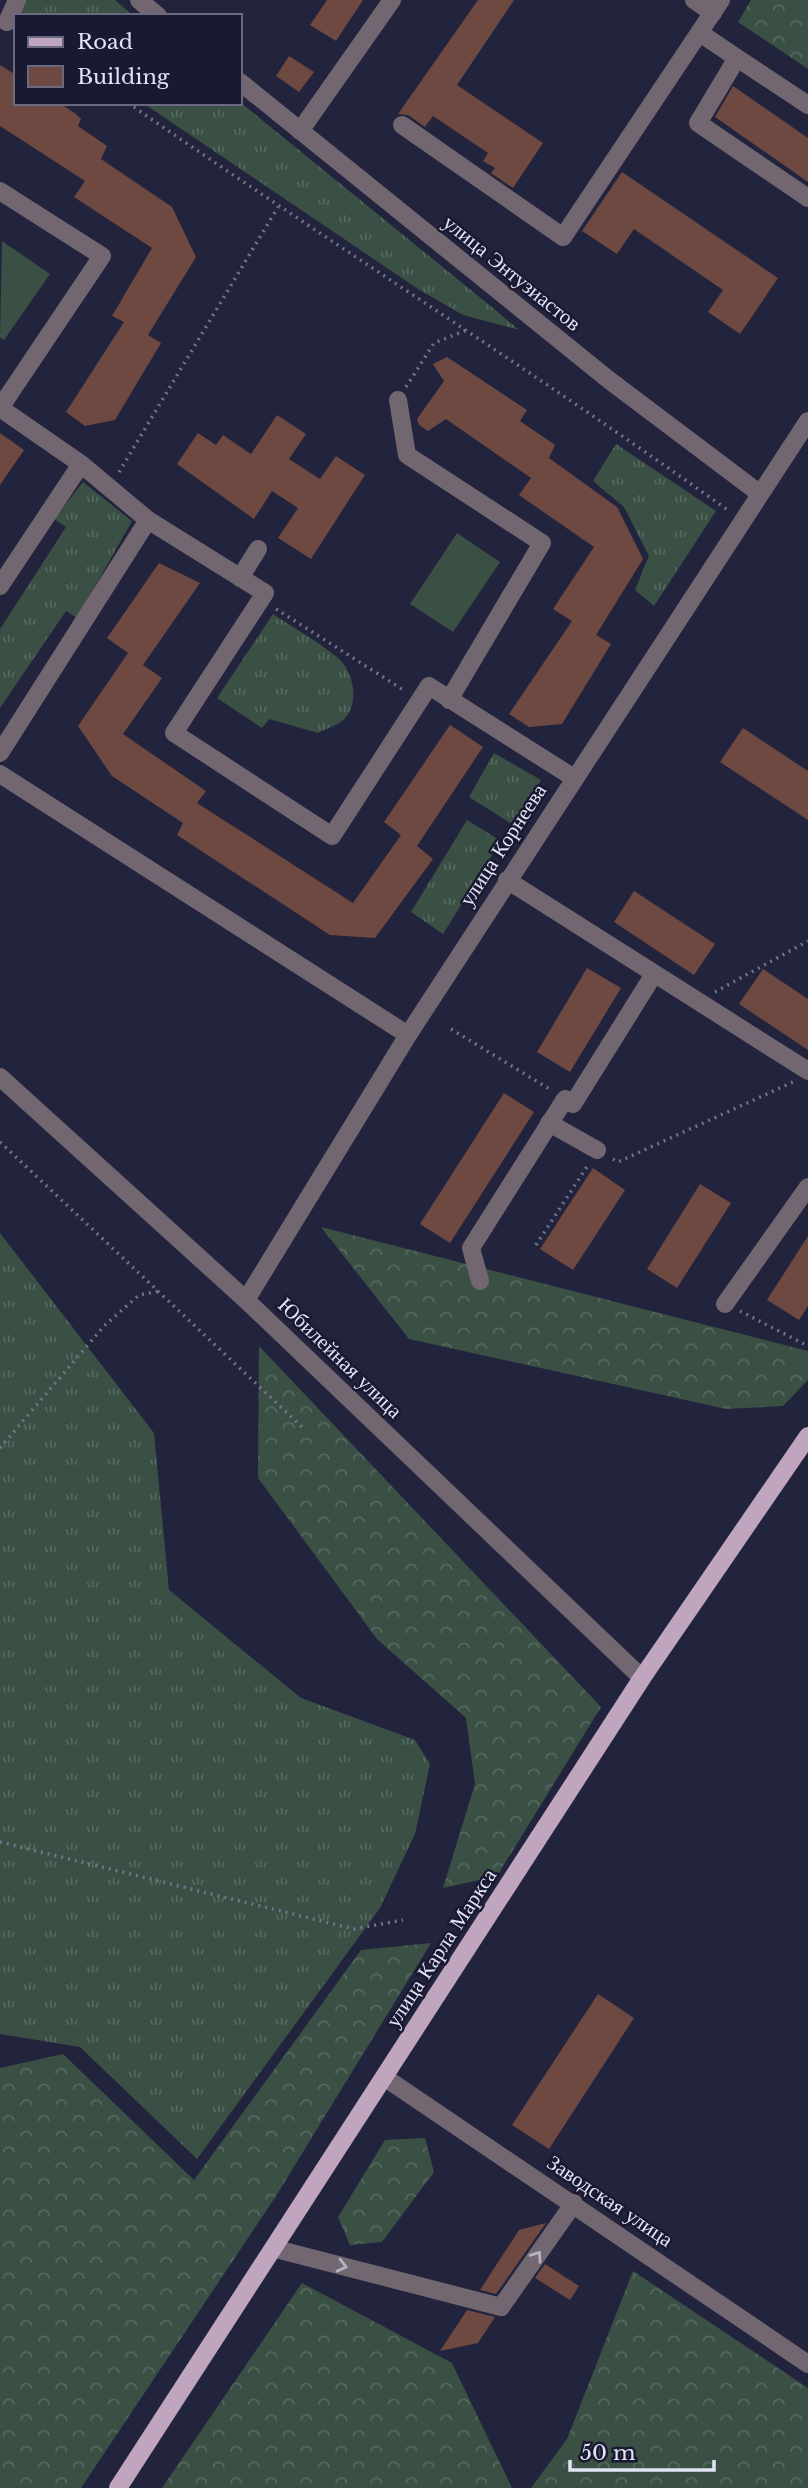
<svg xmlns="http://www.w3.org/2000/svg" width="808" height="2488" viewBox="0 0 808 2488" font-family="'Libre Baskerville',serif">
	<defs>
		<pattern id="grass-tufts" width="24" height="20" patternUnits="userSpaceOnUse" patternTransform="scale(1.75)"><rect width="24" height="20" fill="#3a5044"/><path d="M3 7l-1-3M5 7V3M7 7l1-3M15 17l-1-3M17 17v-4M19 17l1-3" fill="none" stroke="#566960"/></pattern>
		<pattern id="forest-crowns" width="20" height="18" patternUnits="userSpaceOnUse" patternTransform="scale(1.75)"><rect width="20" height="18" fill="#3a5044"/><path d="M2 6a3 3 0 1 1 6 0M12 15a3 3 0 1 1 6 0" fill="none" stroke="#566960"/></pattern>
	</defs>
	<rect width="100%" height="100%" fill="#22233c"/>
	<!-- grass -->
	<path fill="url(#grass-tufts)" d="M26,0H115L134,16H17Z
		M240,102L493,308L519,330L463,315L418,289L143,103Z
		M616,444L716,511L654,606L635,590L649,556L624,507L593,481Z
		M83,482L132,521L77,618L66,611L0,708V629L66,527L54,519Z
		M273,614C294,628 317,641 337,657C354,671 361,705 342,721C336,726 325,729 318,733L269,719L262,728L217,698Z
		M494,753L541,780L512,824L469,797Z
		M467,820L501,841L443,934L411,912Z
		M0,1233L154,1433L169,1590L301,1698L415,1740L430,1764L415,1834L380,1908L197,2159L80,2047L0,2034Z"/>
	<!-- forest -->
	<path fill="url(#forest-crowns)" d="M751,0H808V69L738,22Z
		M321,1227L808,1351V1380L783,1406L726,1409L409,1339Z
		M259,1346L601,1707L497,1876L443,1888L475,1784L466,1718L377,1639L258,1478Z
		M431,1943L276,2196L81,2488H0V2068L63,2054L194,2180L361,1950Z
		M425,2138L434,2172L382,2242L350,2245L338,2217L385,2140Z
		M633,2271L808,2388V2488H531L567,2439Z
		M302,2283L452,2363L512,2488H162Z"/>
	<!-- pitch -->
	<path fill="#3a5044" d="M2,241L50,274L4,340L0,337Z
		M457,533L500,562L453,632L410,604Z"/>
	<!-- building -->
	<path fill="#6e4942" d="M327,0H363L336,41L310,25Z
		M478,0H514L457,85L543,143L513,188L491,173L495,168L483,161L488,153L433,116L425,127L408,115L398,114Z
		M289,56L314,72L299,92L276,76Z
		M0,65L16,75V103H59L76,114L81,119L78,126L107,146L101,159L172,207L196,257L148,335L161,343L115,420L85,426L66,412L124,322L112,316L152,248L74,197L85,181L0,126Z
		M733,86L808,138V182L715,117Z
		M622,172L778,278L740,334L708,312L723,290L634,229L617,254L582,231Z
		M447,357L527,410L520,421L555,445L549,458L617,507L643,559L596,635L611,644L562,724L529,727L509,714L572,621L553,609L594,547L519,495L531,478L446,419L428,431L419,425L417,419L444,381L433,364Z
		M277,415L306,434L289,459L320,479L336,456L365,475L311,559L278,538L298,508L272,491L254,519L177,464L198,433L216,445L223,435L251,454Z
		M0,433L24,450L0,485Z
		M159,563L200,583L143,665L162,678L123,734L206,791L197,803L353,903L401,835L384,822L450,725L483,747L417,846L433,859L375,938L330,935L177,835L183,823L112,776L78,726L128,653L107,638Z
		M743,728L808,771V820L720,762Z
		M634,891L715,944L694,975L614,922Z
		M587,968L621,988L570,1072L537,1052Z
		M763,969L808,999V1050L739,1004Z
		M504,1093L534,1112L450,1243L420,1224Z
		M593,1168L625,1190L573,1270L540,1249Z
		M700,1184L731,1203L677,1288L647,1269Z
		M808,1236V1306L799,1320L767,1300Z
		M598,1994L634,2018L549,2149L512,2125Z
		M546,2223L496,2294L480,2290L519,2230Z
		M545,2264L579,2286L570,2300L535,2278Z
		M467,2310L495,2317L478,2343L440,2351Z"/>
	<g fill="none" stroke-linecap="round" stroke-linejoin="round">
		<!-- path -->
		<path stroke="#73748a" stroke-width="3.5" stroke-dasharray="2 5" stroke-linecap="butt" d="M128,103C327,241 532,370 729,511
			M406,387L434,343L467,330
			M119,472L278,207
			M276,609L405,691
			M715,992L808,941
			M451,1029L551,1090
			M0,1142L302,1427
			M613,1159L618,1162L793,1082
			M536,1245L588,1165
			M740,1311L808,1346
			M0,1448L104,1326L139,1295L160,1291
			M0,1842L354,1929L403,1920"/>
		<!-- minor -->
		<path stroke="#726671" stroke-width="18" d="M139,0L158,16
			M694,0L713,13
			M7,22L17,0
			M700,33L737,58
			M240,82L609,380L759,493
			M808,105L737,58L698,123L808,198
			M402,125L563,237L721,0
			M300,131L392,0
			M0,191L102,256L0,408
			M398,400L407,455L542,543L449,700
			M0,408L81,464L148,520L265,593L174,733L332,836L429,686L574,778
			M240,578L258,549
			M0,586L81,464
			M0,753L148,520
			M0,774L408,1035
			M507,880L808,1071
			M0,1077L246,1300L642,1678
			M549,1123L597,1150
			M480,1281L471,1248L565,1099L573,1104L654,974
			M246,1300L408,1035L808,421
			M725,1304L808,1187
			M384,2077L808,2364
			M276,2249L501,2307L574,2203"/>
		<!-- major -->
		<path stroke="#bfa5bd" stroke-width="18" d="M118,2488L642,1678L808,1436"/>
	</g>
	<!-- one-way arrows -->
	<defs><path id="oneway-chevron" d="M-2-3.5L2.5 0L-2 3.5" fill="none" stroke-width="1.6" stroke-linecap="round" stroke-linejoin="round" transform="scale(1.75)"/></defs>
	<g stroke="#b5b2c0">
		<use href="#oneway-chevron" transform="translate(537 2256) rotate(-55)"/>
		<use href="#oneway-chevron" transform="translate(342 2266) rotate(14)"/>
	</g>
	<g text-anchor="middle" dominant-baseline="central" stroke-width="5" stroke-linejoin="round" paint-order="stroke">
		<!-- street labels -->
		<g font-size="21" fill="#e2e4f5" stroke="#191932">
			<text transform="translate(512 273) rotate(39)">улица Энтузиастов</text>
			<text transform="translate(503 845) rotate(-57)">улица Корнеева</text>
			<text transform="translate(340 1358) rotate(44)">Юбилейная улица</text>
			<text transform="translate(441 1948) rotate(-57)">улица Карла Маркса</text>
			<text transform="translate(610 2201) rotate(34)">Заводская улица</text>
		</g>
	</g>
	<!-- legend -->
	<rect x="14" y="14" width="228" height="91" fill="#191932" stroke="#696a80" stroke-width="2"/>
	<rect x="28" y="37" width="35" height="10" fill="#bfa5bd" stroke="#696a80" stroke-width="2"/>
	<text x="77" y="49" font-size="21" fill="#e2e4f5">Road</text>
	<rect x="28" y="66" width="35" height="21" fill="#6e4942" stroke="#696a80" stroke-width="2"/>
	<text x="77" y="84" font-size="21" fill="#e2e4f5">Building</text>
	<!-- scale -->
	<path d="M570 2460v10h144v-10" fill="none" stroke="#e2e4f5" stroke-width="3.5"/>
	<text x="580" y="2460" font-size="21" fill="#e2e4f5" stroke="#191932" stroke-width="5" paint-order="stroke">50 m</text>
</svg>
